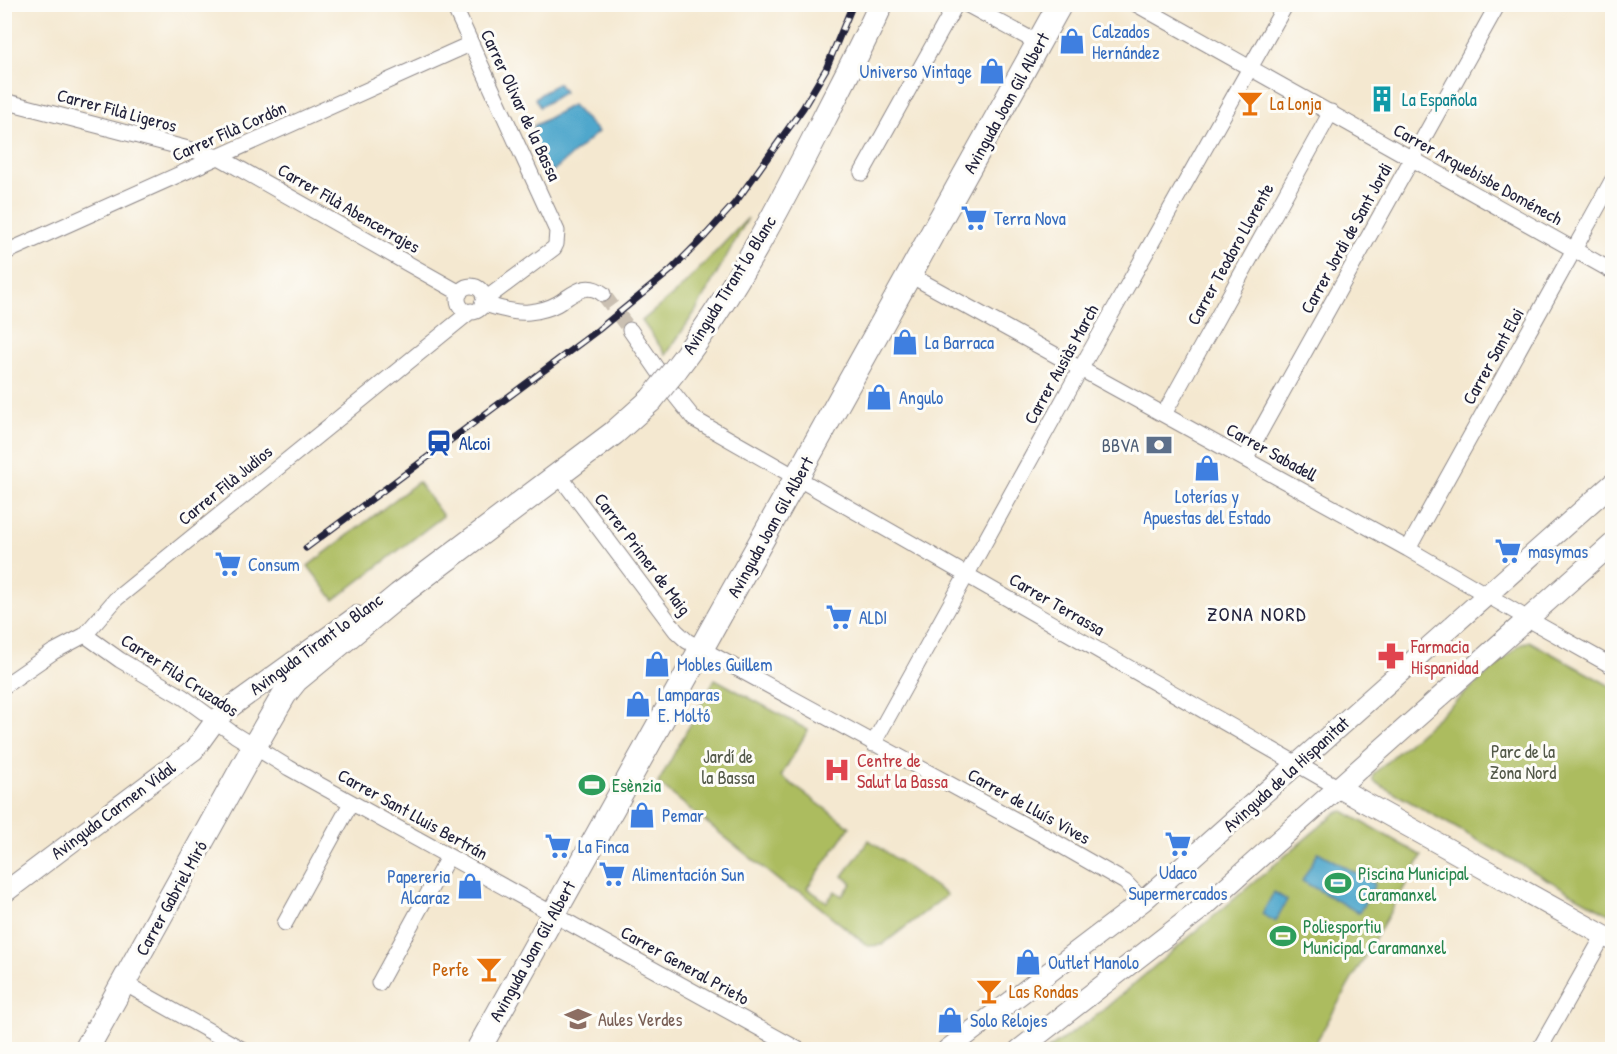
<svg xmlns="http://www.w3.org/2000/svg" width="1617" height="1054" viewBox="0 0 1617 1054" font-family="'Patrick Hand',sans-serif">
	<rect width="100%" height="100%" fill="#fdfcf7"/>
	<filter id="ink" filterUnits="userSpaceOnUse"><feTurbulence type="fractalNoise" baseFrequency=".0167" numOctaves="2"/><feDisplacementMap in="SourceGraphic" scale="12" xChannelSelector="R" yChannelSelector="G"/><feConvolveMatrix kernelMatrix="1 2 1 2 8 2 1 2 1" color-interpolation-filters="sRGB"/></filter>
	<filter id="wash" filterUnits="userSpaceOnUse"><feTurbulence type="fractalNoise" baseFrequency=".008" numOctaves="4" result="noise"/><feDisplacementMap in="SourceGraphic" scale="24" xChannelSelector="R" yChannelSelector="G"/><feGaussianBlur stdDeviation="1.35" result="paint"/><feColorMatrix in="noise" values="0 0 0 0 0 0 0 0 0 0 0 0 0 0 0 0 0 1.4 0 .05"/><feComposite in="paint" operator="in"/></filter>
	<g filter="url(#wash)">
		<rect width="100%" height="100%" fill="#f4e8d0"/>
		<!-- green -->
		<path fill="#acbc5f" stroke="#676f4d" stroke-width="1.5" d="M748,218L695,312L666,355L642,321L681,288Z
			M418,482L443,516L334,600L308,566Z
			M1529,641L1612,687V916L1373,781V774L1520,645Z
			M715,679L808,730L781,776L850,827L807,888L827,902L835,891L842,896L852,883L843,876L869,840L947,895L882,945L868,946L801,892L789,889L658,783Z
			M1343,811L1422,856L1315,1044L1324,1049L1047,1050L1096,1016L1337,812Z"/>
		<!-- water -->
		<path fill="#4fa7cc" stroke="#386484" stroke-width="1.5" d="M558,83L564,92L540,107L535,98Z
			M572,105L598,132L552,172L534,148V126Z
			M1318,852L1375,884L1359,913L1302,881Z
			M1274,892L1287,900L1275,922L1262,914Z"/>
	</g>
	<g filter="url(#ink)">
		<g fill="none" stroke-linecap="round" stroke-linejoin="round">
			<!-- minor-tunnel -->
			<path stroke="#cac0b2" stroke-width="15" stroke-dasharray="15 8" stroke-linecap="butt" d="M603,294L630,330"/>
			<!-- minor casing -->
			<g stroke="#8b8586" stroke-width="17">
				<path id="minor" d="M453,4L557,231L556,244L554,248L483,301
					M966,4L1040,44
					M1136,4L1612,271
					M4,101L219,157L460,293
					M862,173L956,4
					M4,253L470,44
					M910,275L1408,549L1528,619L1612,666
					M458 299a13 13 0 1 1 26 0a13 13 0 1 1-26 0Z
					M482,304C497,307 514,314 529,312C539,311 548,309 557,304C573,295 585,280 603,294
					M630,330L674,394L694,419L1339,788
					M1164,414L1331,112
					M1245,459L1498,4
					M559,475L676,631L687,641L1041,834L1125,882L1143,901
					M1408,549L1612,181
					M85,635L120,660L183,697L235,735L289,768L799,1050
					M4,686L53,652L85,635L116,599L471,311
					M873,744L1081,368L1286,4
					M285,923L351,803
					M124,983L243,1050
					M379,983L448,857
					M1539,1050L1604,935"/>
			</g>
			<!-- tertiary casing -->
			<g stroke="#8b8586" stroke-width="22">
				<path id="tertiary" d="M1339,788L1612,940
					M4,893L194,750L215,721L228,709L357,616
					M947,1050L1143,901L1612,484
					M1019,1050L1205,906L1612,544"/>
			</g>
			<!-- primary casing -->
			<g stroke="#8b8586" stroke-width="26">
				<path id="primary" d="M675,370C735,293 780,206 824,119C843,81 864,43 881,4
					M86,1050L254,747L284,695L296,680L399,595L614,433L651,400
					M478,1050L1060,4"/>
			</g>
			<!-- minor -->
			<use href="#minor" stroke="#fff" stroke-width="15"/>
			<!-- tertiary -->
			<use href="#tertiary" stroke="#fff" stroke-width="20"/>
			<!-- primary -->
			<use href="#primary" stroke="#fff" stroke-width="24"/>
			<!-- rail casing -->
			<g stroke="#22223b" stroke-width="7">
				<path id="rail" d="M306,548L598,330L670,271L705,236L735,203L803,108L826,69L853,4"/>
			</g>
			<!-- rail -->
			<use href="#rail" stroke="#fdfcf7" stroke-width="4.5" stroke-dasharray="14" stroke-linecap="butt"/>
			<!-- primary-bridge casing -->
			<g stroke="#8b8586" stroke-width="26" stroke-linecap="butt">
				<path id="primary-bridge" d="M651,400L675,370"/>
			</g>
			<!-- primary-bridge -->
			<use href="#primary-bridge" stroke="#fff" stroke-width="24"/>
		</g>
	</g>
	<!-- icons -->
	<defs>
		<g id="shop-bare" transform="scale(2.07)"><path d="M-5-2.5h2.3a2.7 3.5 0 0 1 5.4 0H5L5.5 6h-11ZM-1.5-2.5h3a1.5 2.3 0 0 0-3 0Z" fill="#3f7fe0" stroke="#fdfcf7" stroke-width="2.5" paint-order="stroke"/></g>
		<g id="building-bare" transform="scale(2.07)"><path d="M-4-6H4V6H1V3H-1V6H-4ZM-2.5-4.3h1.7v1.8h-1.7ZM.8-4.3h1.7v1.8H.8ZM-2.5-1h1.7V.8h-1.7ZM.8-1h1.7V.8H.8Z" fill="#0f9aa8" stroke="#fdfcf7" stroke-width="2.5" paint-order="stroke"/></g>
		<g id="bar-bare" transform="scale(2.07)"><path d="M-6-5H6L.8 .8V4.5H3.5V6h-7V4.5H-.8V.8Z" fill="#e8710a" stroke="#fdfcf7" stroke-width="2.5" paint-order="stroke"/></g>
		<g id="supermarket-bare" transform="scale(2.07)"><path d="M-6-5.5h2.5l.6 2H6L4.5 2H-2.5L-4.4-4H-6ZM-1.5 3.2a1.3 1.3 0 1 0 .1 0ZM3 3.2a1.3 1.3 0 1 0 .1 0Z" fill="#3f7fe0" stroke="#fdfcf7" stroke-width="2.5" paint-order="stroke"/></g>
		<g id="station-bare" transform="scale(2.07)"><path d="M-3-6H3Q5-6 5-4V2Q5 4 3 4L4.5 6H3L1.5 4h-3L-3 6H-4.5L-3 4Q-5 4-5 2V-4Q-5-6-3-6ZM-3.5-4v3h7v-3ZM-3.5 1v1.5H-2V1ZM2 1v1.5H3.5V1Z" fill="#1a4fb4" stroke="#fdfcf7" stroke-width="2.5" paint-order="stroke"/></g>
		<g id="bank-bare" transform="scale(2.07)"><path d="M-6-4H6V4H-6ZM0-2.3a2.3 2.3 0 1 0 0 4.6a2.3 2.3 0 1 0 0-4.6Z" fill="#5c6f8a" stroke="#fdfcf7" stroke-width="2.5" paint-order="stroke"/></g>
		<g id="pharmacy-bare" transform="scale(2.07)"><path d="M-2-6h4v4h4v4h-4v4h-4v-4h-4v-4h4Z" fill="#e0444e" stroke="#fdfcf7" stroke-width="2.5" paint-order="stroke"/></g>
		<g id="hospital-bare" transform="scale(2.07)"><path d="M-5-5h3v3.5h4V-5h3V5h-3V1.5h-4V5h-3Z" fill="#e0444e" stroke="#fdfcf7" stroke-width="2.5" paint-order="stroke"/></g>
		<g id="stadium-bare" transform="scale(2.07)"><path d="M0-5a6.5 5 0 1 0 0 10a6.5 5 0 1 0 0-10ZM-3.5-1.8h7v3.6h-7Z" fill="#2e9e5b" stroke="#fdfcf7" stroke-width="2.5" paint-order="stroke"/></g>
		<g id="school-bare" transform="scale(2.07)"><path d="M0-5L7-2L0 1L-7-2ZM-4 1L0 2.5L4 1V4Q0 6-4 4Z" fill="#8d6e63" stroke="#fdfcf7" stroke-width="2.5" paint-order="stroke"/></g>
	</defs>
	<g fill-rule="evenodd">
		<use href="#shop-bare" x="1072" y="41"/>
		<use href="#shop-bare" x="992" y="71"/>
		<use href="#building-bare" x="1382" y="99"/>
		<use href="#bar-bare" x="1250" y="103"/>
		<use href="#supermarket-bare" x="974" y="218"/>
		<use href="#shop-bare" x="905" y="342"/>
		<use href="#shop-bare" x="879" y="397"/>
		<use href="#station-bare" x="439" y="443"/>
		<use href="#bank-bare" x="1159" y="445"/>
		<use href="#shop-bare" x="1207" y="468"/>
		<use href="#supermarket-bare" x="1508" y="551"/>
		<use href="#supermarket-bare" x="228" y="564"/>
		<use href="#supermarket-bare" x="839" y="617"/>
		<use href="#pharmacy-bare" x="1391" y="656"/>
		<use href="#shop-bare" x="657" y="664"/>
		<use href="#shop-bare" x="638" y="704"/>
		<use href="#hospital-bare" x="837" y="770"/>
		<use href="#stadium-bare" x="592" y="785"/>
		<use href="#shop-bare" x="642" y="815"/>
		<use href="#supermarket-bare" x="1178" y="844"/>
		<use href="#supermarket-bare" x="558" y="846"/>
		<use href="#supermarket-bare" x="612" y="874"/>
		<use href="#stadium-bare" x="1338" y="883"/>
		<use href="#shop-bare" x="470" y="886"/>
		<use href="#stadium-bare" x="1283" y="936"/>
		<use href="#shop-bare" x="1028" y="962"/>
		<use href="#bar-bare" x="489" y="969"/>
		<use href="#bar-bare" x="989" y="991"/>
		<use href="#school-bare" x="578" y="1019"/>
		<use href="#shop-bare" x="950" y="1020"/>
	</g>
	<g text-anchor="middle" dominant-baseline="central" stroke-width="6" stroke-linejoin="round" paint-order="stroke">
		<!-- shop labels -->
		<g font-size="18" fill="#366cbe" stroke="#fdfcf7" text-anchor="start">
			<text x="1092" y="31">Calzados<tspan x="1092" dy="21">Hernández</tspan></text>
			<text x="972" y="71" text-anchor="end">Universo Vintage</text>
			<text x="994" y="218">Terra Nova</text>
			<text x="925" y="342">La Barraca</text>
			<text x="899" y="397">Angulo</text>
			<text x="1207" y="496" text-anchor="middle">Loterías y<tspan x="1207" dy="21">Apuestas del Estado</tspan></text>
			<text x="1528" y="551">masymas</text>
			<text x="248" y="564">Consum</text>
			<text x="859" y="617">ALDI</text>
			<text x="677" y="664">Mobles Guillem</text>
			<text x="658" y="694">Lamparas<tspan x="658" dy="21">E. Moltó</tspan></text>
			<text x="662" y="815">Pemar</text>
			<text x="578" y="846">La Finca</text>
			<text x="1178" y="872" text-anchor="middle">Udaco<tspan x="1178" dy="21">Supermercados</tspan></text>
			<text x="632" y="874">Alimentación Sun</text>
			<text x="450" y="876" text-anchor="end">Papereria<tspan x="450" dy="21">Alcaraz</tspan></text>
			<text x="1048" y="962">Outlet Manolo</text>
			<text x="970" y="1020">Solo Relojes</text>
		</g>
		<!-- culture labels -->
		<g font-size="18" fill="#0d838f" stroke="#fdfcf7" text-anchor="start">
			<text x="1402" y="99">La Española</text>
		</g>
		<!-- street labels -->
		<g font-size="18" fill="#22223b" stroke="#fdfcf7">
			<text transform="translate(1006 103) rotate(-61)">Avinguda Joan Gil Albert</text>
			<text transform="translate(521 105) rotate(65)">Carrer Olivar de la Bassa</text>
			<text transform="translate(117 110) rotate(15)">Carrer Filà Ligeros</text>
			<text transform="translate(229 131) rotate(-24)">Carrer Filà Cordón</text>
			<text transform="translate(1478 174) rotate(29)">Carrer Arquebisbe Doménech</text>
			<text transform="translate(349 208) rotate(30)">Carrer Filà Abencerrajes</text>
			<text transform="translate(1346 238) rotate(-61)">Carrer Jordi de Sant Jordi</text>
			<text transform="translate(1230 254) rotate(-61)">Carrer Teodoro Llorente</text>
			<text transform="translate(729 285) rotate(-58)">Avinguda Tirant lo Blanc</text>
			<text transform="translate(1493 356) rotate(-61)">Carrer Sant Eloi</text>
			<text transform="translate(1061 364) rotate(-61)">Carrer Ausiàs March</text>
			<text transform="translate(1272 452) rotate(29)">Carrer Sabadell</text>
			<text transform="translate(225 485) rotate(-39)">Carrer Filà Judios</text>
			<text transform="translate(770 527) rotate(-61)">Avinguda Joan Gil Albert</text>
			<text transform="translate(643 554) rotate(53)">Carrer Primer de Maig</text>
			<text transform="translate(1057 604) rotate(30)">Carrer Terrassa</text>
			<text transform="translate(316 644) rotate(-36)">Avinguda Tirant lo Blanc</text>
			<text transform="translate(180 675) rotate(33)">Carrer Filà Cruzados</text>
			<text transform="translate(1286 774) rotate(-42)">Avinguda de la Hispanitat</text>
			<text transform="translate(1029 806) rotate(29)">Carrer de Lluís Vives</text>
			<text transform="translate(113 810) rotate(-37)">Avinguda Carmen Vidal</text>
			<text transform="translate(413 814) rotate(29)">Carrer Sant Lluis Bertrán</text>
			<text transform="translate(171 898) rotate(-61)">Carrer Gabriel Miró</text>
			<text transform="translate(532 951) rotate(-61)">Avinguda Joan Gil Albert</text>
			<text transform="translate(685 965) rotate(29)">Carrer General Prieto</text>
		</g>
		<!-- food labels -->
		<g font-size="18" fill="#c56008" stroke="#fdfcf7" text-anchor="start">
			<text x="1270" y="103">La Lonja</text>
			<text x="469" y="969" text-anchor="end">Perfe</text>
			<text x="1009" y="991">Las Rondas</text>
		</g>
		<!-- transit labels -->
		<g font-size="18" fill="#164399" stroke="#fdfcf7" text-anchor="start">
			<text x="459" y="443">Alcoi</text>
		</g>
		<!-- service labels -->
		<g font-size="18" fill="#4e5e75" stroke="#fdfcf7" text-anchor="end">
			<text x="1139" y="445">BBVA</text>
		</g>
		<!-- health labels -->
		<g font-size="18" fill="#be3a42" stroke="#fdfcf7" text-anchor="start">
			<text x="1411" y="646">Farmacia<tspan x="1411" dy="21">Hispanidad</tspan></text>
			<text x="857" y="760">Centre de<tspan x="857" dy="21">Salut la Bassa</tspan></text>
		</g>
		<!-- park labels -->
		<g font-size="18" fill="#525848" stroke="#fdfcf7">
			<text x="1523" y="751">Parc de la<tspan x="1523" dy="21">Zona Nord</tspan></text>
			<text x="728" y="756">Jardí de<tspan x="728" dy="21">la Bassa</tspan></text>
		</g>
		<!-- leisure labels -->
		<g font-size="18" fill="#27864d" stroke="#fdfcf7" text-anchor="start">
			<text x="612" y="785">Esènzia</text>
			<text x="1358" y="873">Piscina Municipal<tspan x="1358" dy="21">Caramanxel</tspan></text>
			<text x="1303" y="926">Poliesportiu<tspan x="1303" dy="21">Municipal Caramanxel</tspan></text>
		</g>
		<!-- education labels -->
		<g font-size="18" fill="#785e54" stroke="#fdfcf7" text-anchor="start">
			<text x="598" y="1019">Aules Verdes</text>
		</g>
		<!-- neighbourhood labels -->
		<g font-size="20" letter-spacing="1.5" fill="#22223b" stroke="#fdfcf7">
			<text x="1257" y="613">ZONA NORD</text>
		</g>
	</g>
	<!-- margin -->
	<rect width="1617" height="1054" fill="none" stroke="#fdfcf7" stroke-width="24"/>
</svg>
